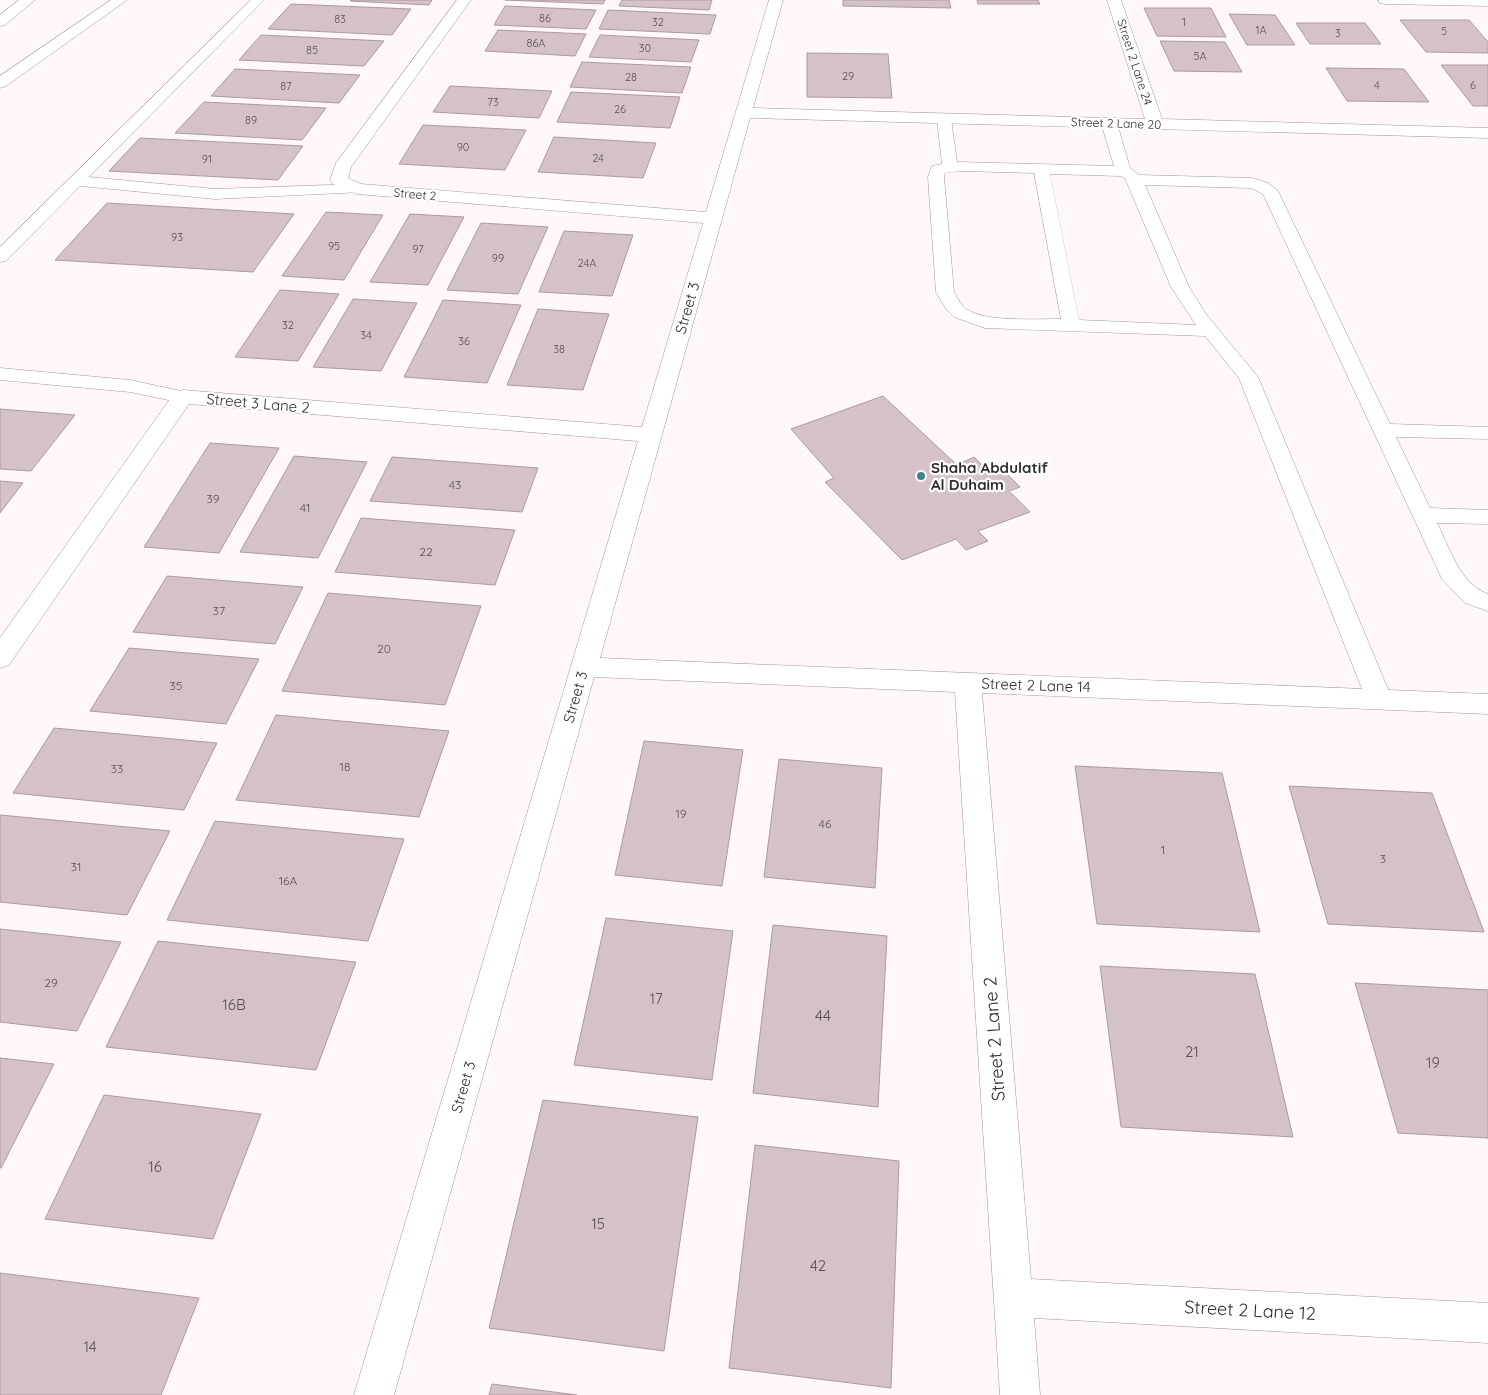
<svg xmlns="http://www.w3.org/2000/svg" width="1488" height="1395" viewBox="0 0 1488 1395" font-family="Quicksand,sans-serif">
	<rect width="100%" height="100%" fill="#fff7fa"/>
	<!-- building -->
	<path fill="#d4c1c9" stroke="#ac9aa2" d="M351,0H432L429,5L350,1Z
		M505,0H605L603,4Z
		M622,0H712L709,10L619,6Z
		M843,0H949L951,8L843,6Z
		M977,0H1038L1040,4H978Z
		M291,4L411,9L392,35L268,29Z
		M505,6L596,10L586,29L494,25Z
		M1144,8H1211L1226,37L1157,36Z
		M608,10L716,15L710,34L599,29Z
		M1229,14L1275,15L1295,45H1247Z
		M1400,20H1469L1488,42V53L1426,52Z
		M1296,23H1365L1381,44H1310Z
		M498,30L586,34L575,56L485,51Z
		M261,35L384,41L364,66L239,60Z
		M600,35L699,40L691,62L589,57Z
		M1160,41L1225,42L1242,72L1174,71Z
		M807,53L888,54L892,98L807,97Z
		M582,62L691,67L682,93L570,87Z
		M1441,65H1488V106H1473Z
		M1326,68L1404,69L1429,102L1347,101Z
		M235,69L360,75L339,103L211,96Z
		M450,86L552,91L539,118L433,112Z
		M571,92L680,97L670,128L557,122Z
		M204,102L326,108L302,140L175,133Z
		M423,125L526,130L505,170L399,164Z
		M554,137L656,143L643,178L538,172Z
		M140,138L303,146L278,180L109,171Z
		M107,203L294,214L253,272L55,260Z
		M326,212L383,215L344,280L282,276Z
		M410,214L464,217L428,285L370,282Z
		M481,223L548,227L518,294L447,290Z
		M564,231L633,235L612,296L539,292Z
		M280,290L339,294L298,361L235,357Z
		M353,299L417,303L381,371L313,367Z
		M443,300L521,305L487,383L404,377Z
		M538,309L609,314L583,390L507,385Z
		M883,396L957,465L974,457L992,475L1004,471L1020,487L1009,491L1030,512L978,531L988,541L966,550L956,539L902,560L825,482L834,478L791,429Z
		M0,409L75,415L31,471L0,469Z
		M210,443L279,448L219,553L144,547Z
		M294,456L367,462L318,558L240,552Z
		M392,457L538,468L522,512L370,501Z
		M0,481L23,483L0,513Z
		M361,518L515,530L495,585L335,572Z
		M167,576L303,587L275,644L133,632Z
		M328,593L481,606L445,705L282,691Z
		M129,648L259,659L226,724L90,711Z
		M276,715L449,731L419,817L236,800Z
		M54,728L217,743L184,810L13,793Z
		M644,741L743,750L722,886L615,875Z
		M779,759L882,768L875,888L764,877Z
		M1075,766L1222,773L1260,932L1097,924Z
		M1289,786L1432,793L1484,932L1328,924Z
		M0,815L170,831L127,915L0,902Z
		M215,821L404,839L368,941L167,920Z
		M606,918L733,931L712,1080L574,1065Z
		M773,925L887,936L878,1107L753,1093Z
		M0,929L121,942L77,1031L0,1022Z
		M158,941L356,962L316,1070L106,1047Z
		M1100,966L1255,974L1293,1137L1121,1127Z
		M1355,983L1488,990V1138L1398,1133Z
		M0,1058L54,1064L1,1168H0Z
		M104,1095L261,1114L213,1239L45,1219Z
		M543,1100L698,1117L664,1351L489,1328Z
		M755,1145L899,1161L891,1388L729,1368Z
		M0,1273L199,1298L161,1395H0Z
		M492,1384L577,1395H489Z"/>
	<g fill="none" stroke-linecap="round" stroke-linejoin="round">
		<!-- lane casing -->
		<g stroke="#a5939b" stroke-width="1">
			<path id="lane" d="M251,0H264L89,177L215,189L357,184L363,186L365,189L363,192L215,199L80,186L6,261L0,262V247Z
				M944,115L949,116L951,119L957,162L1114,166L1101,123L1104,120H1114L1117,123L1130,168L1139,175L1252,178L1268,183L1278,191L1390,424L1488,427V439L1396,437L1430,508L1488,510V524L1437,523C1450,548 1459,583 1488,594V611L1465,603L1442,579L1263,194L1251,188L1145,185L1189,287L1206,314L1258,377L1392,699L1388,706L1379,708L1370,706L1366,699L1239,378L1205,336L985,328L954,317L946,309L936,292L928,177L932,166L942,164L937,119L939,116ZM960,171L1034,173L1061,319C1037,319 987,322 968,310C961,306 958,299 954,292L944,177L945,173ZM1050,174L1120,176L1125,178L1171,287L1196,325L1079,320Z
				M0,368L130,380L190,393L193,397L190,401L183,403L130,392L0,380Z"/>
		</g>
		<!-- street casing -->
		<g stroke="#a5939b" stroke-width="1">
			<path id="street" d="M457,0H471L351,167L348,178L361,184L706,212L769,0H783L753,108L1145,119L1107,0H1121L1162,119L1488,128V138L750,118L600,658L1488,694V714L982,693L1031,1279L1488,1303V1343L1034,1318L1040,1395H1000L955,692L594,677L394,1395H354L638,441L189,404L9,665L0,668V638L175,392L183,390L642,427L703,223L357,194L333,184L330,180L336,163Z
				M1378,0H1488V6L1385,4L1380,3Z"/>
		</g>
		<!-- highway casing -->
		<g stroke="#a5939b" stroke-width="1">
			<path id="highway" d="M19,0H35L5,25L0,26V15Z
				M111,0H127L6,86L0,88V76Z"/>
		</g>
		<!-- lane -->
		<use href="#lane" fill="#fff" fill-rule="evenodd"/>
		<!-- street -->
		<use href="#street" fill="#fff" fill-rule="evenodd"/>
		<!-- highway -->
		<use href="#highway" fill="#fff" fill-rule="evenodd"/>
	</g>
	<!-- markers -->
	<circle fill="#3d8589" stroke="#fff" stroke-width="2" cx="921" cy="476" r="5"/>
	<g text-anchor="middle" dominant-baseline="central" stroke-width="4.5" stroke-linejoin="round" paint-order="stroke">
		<!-- far-number labels -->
		<g font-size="11" fill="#5a5055">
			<text x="545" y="18">86</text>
			<text x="340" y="19">83</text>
			<text x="658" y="22">32</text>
			<text x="1184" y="22">1</text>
			<text x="1261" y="30">1A</text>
			<text x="1444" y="31">5</text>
			<text x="1338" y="33">3</text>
			<text x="536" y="43">86A</text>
			<text x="645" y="48">30</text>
			<text x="312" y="50">85</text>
			<text x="1200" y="56">5A</text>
			<text x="848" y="76">29</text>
			<text x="631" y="77">28</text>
			<text x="1377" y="85">4</text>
			<text x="1473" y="85">6</text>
			<text x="286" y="86">87</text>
			<text x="493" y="102">73</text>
			<text x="620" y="109">26</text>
			<text x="251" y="120">89</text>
			<text x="463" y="147">90</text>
			<text x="598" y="158">24</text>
			<text x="207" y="159">91</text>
			<text x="177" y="237">93</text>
			<text x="334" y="246">95</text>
			<text x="418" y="249">97</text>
			<text x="498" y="258">99</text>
			<text x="587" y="263">24A</text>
			<text x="288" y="325">32</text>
			<text x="366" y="335">34</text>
			<text x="464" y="341">36</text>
			<text x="559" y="349">38</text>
		</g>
		<!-- far-street labels -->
		<g font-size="12" fill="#322b2e" stroke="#fff">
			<text transform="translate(1135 62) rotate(72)">Street 2 Lane 24</text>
			<text transform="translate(1116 123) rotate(2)">Street 2 Lane 20</text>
			<text transform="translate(415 194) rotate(5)">Street 2</text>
		</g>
		<!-- number labels -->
		<g font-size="12" fill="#5a5055">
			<text x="455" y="484">43</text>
			<text x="213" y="498">39</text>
			<text x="305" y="507">41</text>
			<text x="426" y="551">22</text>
			<text x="219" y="610">37</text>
			<text x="384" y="648">20</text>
			<text x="176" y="685">35</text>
			<text x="345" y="766">18</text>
			<text x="117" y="768">33</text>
			<text x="681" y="813">19</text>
			<text x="825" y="823">46</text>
			<text x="1163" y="849">1</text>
			<text x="1383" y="858">3</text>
			<text x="76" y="866">31</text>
			<text x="288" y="880">16A</text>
			<text x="51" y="982">29</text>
		</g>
		<!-- street labels -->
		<g font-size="15" fill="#322b2e" stroke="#fff">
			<text transform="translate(687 308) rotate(-74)">Street 3</text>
			<text transform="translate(258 403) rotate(5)">Street 3 Lane 2</text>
			<text transform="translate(1036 685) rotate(2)">Street 2 Lane 14</text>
			<text transform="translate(575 697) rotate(-74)">Street 3</text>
			<text transform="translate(463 1087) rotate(-74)">Street 3</text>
		</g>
		<!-- poi labels -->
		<g font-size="15" font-weight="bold" fill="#322b2e" stroke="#fff" text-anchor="start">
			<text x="931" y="467">Shaha Abdulatif<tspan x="931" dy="17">Al Duhaim</tspan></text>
		</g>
		<!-- near-number labels -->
		<g font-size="15" fill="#5a5055">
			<text x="656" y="998">17</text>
			<text x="234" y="1004">16B</text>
			<text x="823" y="1015">44</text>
			<text x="1192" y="1051">21</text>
			<text x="1433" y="1062">19</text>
			<text x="155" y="1166">16</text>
			<text x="598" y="1223">15</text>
			<text x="818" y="1265">42</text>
			<text x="90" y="1346">14</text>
		</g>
		<!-- near-street labels -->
		<g font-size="18" fill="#322b2e" stroke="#fff">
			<text transform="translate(994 1039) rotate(-94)">Street 2 Lane 2</text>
			<text transform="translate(1250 1310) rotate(3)">Street 2 Lane 12</text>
		</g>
	</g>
</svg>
